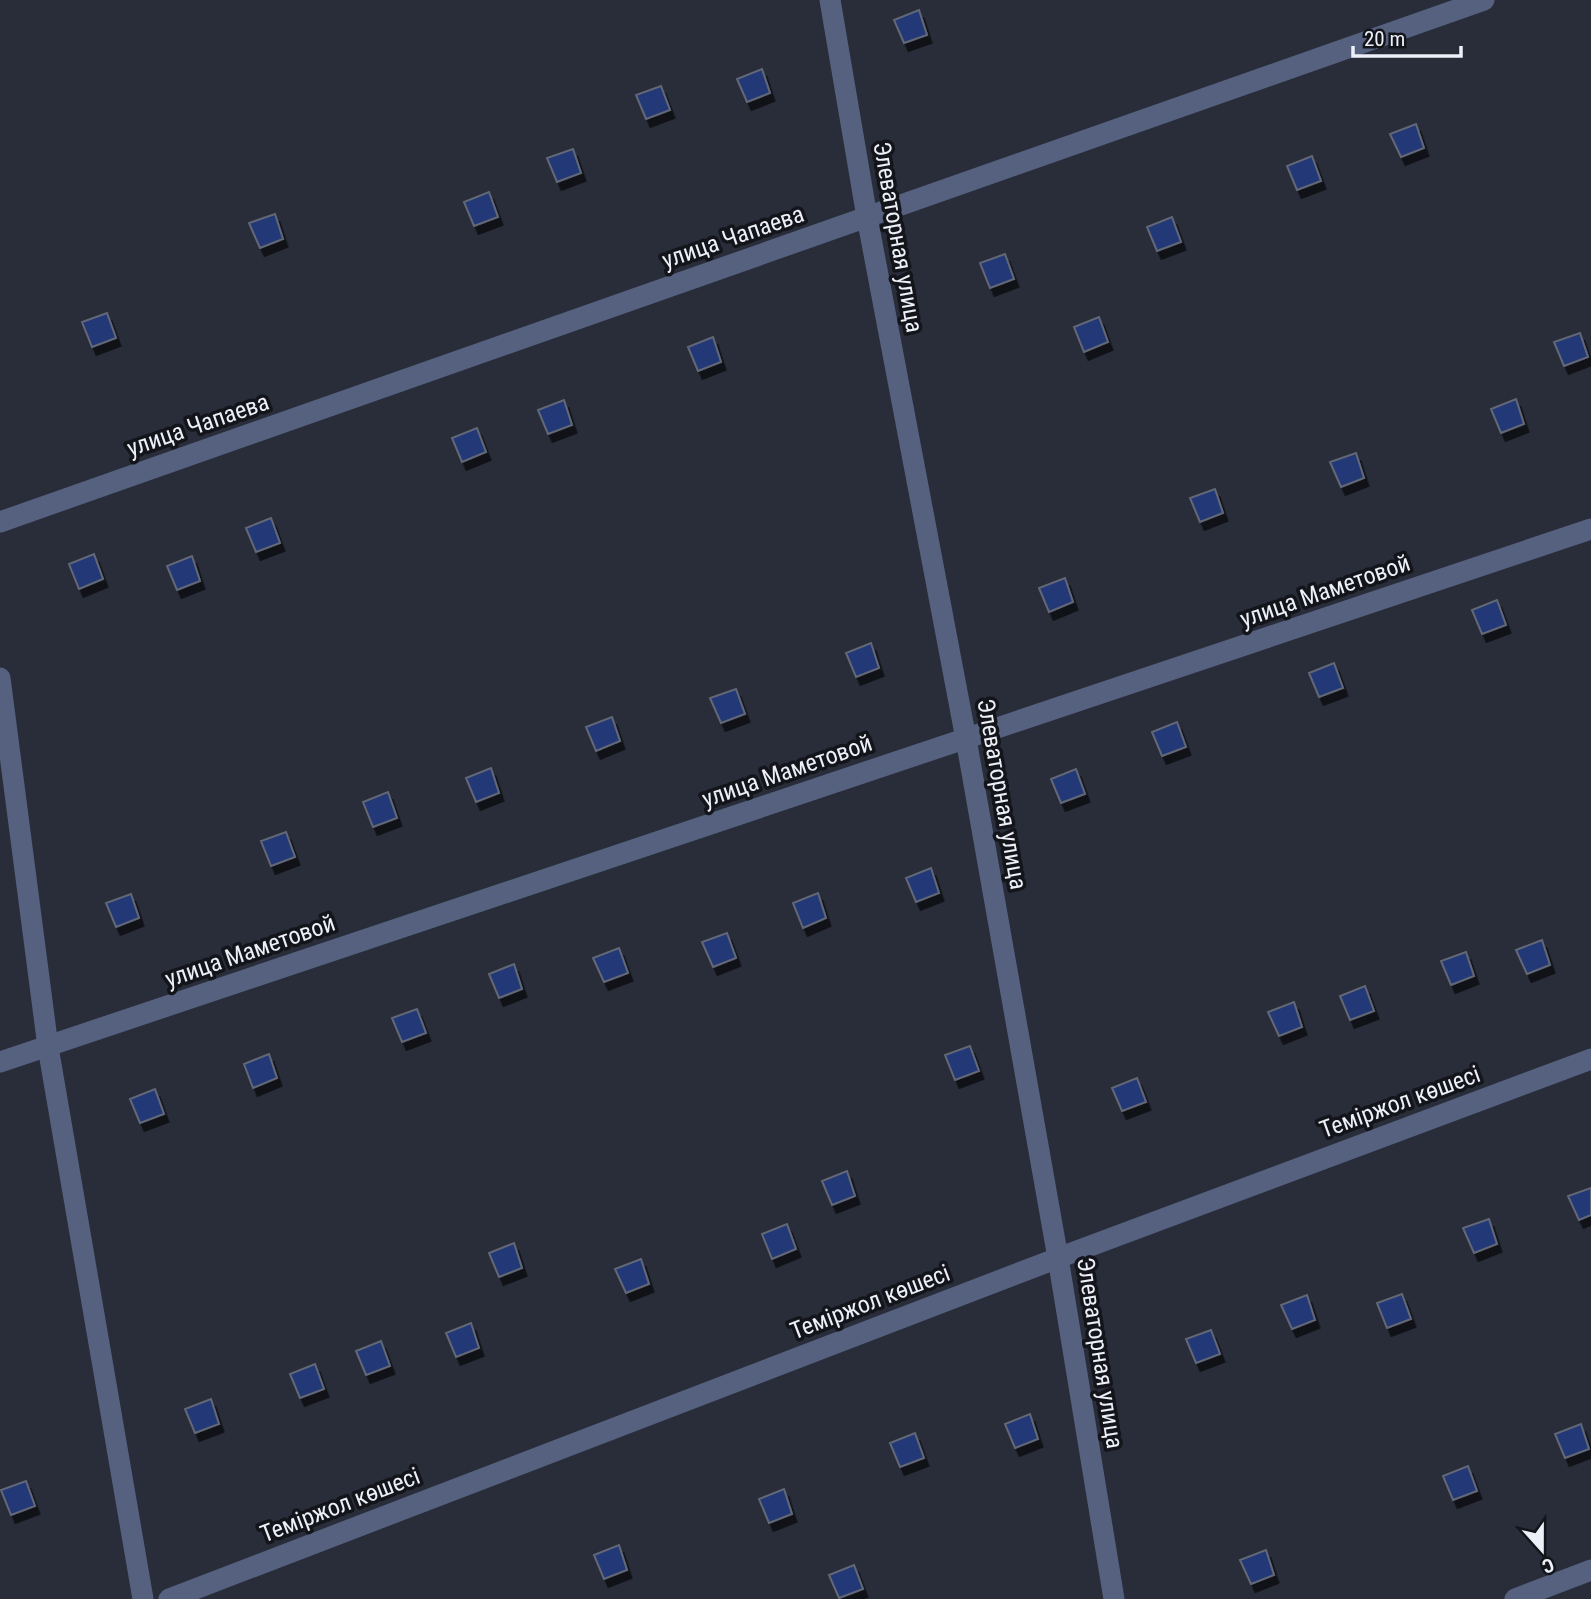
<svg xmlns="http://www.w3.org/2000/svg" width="1591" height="1599" viewBox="0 0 1591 1599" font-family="'Roboto Condensed',sans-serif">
	<defs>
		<filter id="shadow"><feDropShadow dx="4.5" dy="8" stdDeviation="0" flood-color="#0009"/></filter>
	</defs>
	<rect width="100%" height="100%" fill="#282d39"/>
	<!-- building -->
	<path fill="#233777" stroke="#626876" stroke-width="2" filter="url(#shadow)" d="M919,10L927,35L904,43L894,20Z
		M762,69L770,93L747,102L737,79Z
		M661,86L670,110L646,119L636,95Z
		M1416,124L1424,148L1401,157L1390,134Z
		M573,149L581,173L557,182L547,158Z
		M1312,156L1321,181L1297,190L1287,166Z
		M489,192L498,217L474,226L464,202Z
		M275,214L283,239L260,248L249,223Z
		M1172,217L1181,242L1157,251L1147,227Z
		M1005,254L1014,279L990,288L980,263Z
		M107,313L116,338L92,347L82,322Z
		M1099,317L1108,342L1084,352L1074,327Z
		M1580,333L1588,357L1564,366L1554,342Z
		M713,337L721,362L698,371L688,347Z
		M1516,399L1524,424L1501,433L1491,409Z
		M564,400L572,425L548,434L538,410Z
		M477,428L486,452L462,462L452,438Z
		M1356,453L1364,478L1341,487L1330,462Z
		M1215,489L1223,513L1200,522L1190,498Z
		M271,518L280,543L256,552L246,528Z
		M94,554L103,579L79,589L69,564Z
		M192,556L200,581L177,590L167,566Z
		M1065,578L1073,602L1049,612L1039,588Z
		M1497,600L1506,625L1482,634L1472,610Z
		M871,643L879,668L856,677L846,653Z
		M1334,663L1343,688L1319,697L1309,673Z
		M736,689L745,714L721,723L710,698Z
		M612,717L620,741L596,751L586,727Z
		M1177,722L1186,747L1162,756L1152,732Z
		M491,768L499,793L476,802L466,778Z
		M1076,769L1085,794L1061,803L1051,779Z
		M388,792L397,818L373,827L363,802Z
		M286,832L295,857L271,866L261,841Z
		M931,868L939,893L916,902L906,878Z
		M818,893L826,918L803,928L793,903Z
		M131,894L139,918L116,927L106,903Z
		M727,933L736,958L713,967L702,942Z
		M1542,940L1550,965L1527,974L1516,950Z
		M619,948L628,973L604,982L593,958Z
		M1466,952L1474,976L1451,985L1441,961Z
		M514,964L522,989L499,998L489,974Z
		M1365,986L1374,1011L1350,1020L1340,996Z
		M1294,1002L1302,1027L1279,1036L1268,1012Z
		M417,1009L426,1033L402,1042L392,1018Z
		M970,1046L979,1071L955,1080L945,1055Z
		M269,1054L277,1078L253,1088L244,1064Z
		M1137,1078L1146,1102L1122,1111L1112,1088Z
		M155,1089L164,1114L140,1123L130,1099Z
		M847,1171L855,1196L832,1205L822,1181Z
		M1591,1188V1215L1579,1220L1568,1196Z
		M1489,1219L1497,1244L1474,1253L1463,1228Z
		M787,1224L796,1249L772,1259L762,1234Z
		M514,1243L522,1268L499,1277L489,1253Z
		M641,1259L649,1284L626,1293L615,1269Z
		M1402,1294L1411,1319L1387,1328L1377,1303Z
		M1307,1295L1315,1320L1292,1329L1281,1305Z
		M471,1323L479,1348L456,1357L446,1333Z
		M1211,1330L1220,1354L1196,1363L1186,1339Z
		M381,1341L390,1366L366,1375L356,1351Z
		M315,1364L324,1389L300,1398L290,1374Z
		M211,1399L219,1424L195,1433L185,1409Z
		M1030,1414L1038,1439L1015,1448L1005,1424Z
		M1581,1424L1589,1449L1565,1458L1555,1434Z
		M915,1433L924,1458L900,1467L890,1443Z
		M1468,1466L1477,1491L1453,1500L1443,1476Z
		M26,1481L35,1506L11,1515L1,1490Z
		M784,1489L792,1514L769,1523L759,1499Z
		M619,1545L627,1570L604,1579L594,1555Z
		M1266,1550L1274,1575L1251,1584L1240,1560Z
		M854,1565L863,1589L839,1598L829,1575Z"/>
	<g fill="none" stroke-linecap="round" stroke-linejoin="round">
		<!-- street -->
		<path stroke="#55617f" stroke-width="21" d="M830,0L867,217L966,739L1058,1258L1114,1599
			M0,522L1484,0
			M0,678L48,1047L143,1599
			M0,1062L1591,529
			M169,1599L1058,1258L1591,1059
			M1515,1599L1591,1570"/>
	</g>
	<g text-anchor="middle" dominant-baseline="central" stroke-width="7" stroke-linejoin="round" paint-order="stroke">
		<!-- street labels -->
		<g font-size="24" fill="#edf0f8" stroke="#13151b">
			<text transform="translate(733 237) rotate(-19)">улица Чапаева</text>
			<text transform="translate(898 237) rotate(80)">Элеваторная улица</text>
			<text transform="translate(198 425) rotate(-19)">улица Чапаева</text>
			<text transform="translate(1325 591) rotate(-19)">улица Маметовой</text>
			<text transform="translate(787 771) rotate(-19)">улица Маметовой</text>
			<text transform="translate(1002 794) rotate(80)">Элеваторная улица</text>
			<text transform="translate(250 951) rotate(-19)">улица Маметовой</text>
			<text transform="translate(1400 1102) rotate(-20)">Теміржол көшесі</text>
			<text transform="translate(870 1302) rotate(-21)">Теміржол көшесі</text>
			<text transform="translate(1100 1353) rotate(81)">Элеваторная улица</text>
			<text transform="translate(340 1505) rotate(-21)">Теміржол көшесі</text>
		</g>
	</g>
	<!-- north arrow -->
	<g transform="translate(1542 1550) rotate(159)" stroke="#13151b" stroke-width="5" paint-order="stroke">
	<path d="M0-5L12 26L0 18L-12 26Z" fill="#edf0f8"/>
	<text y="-10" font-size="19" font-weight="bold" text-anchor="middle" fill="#edf0f8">С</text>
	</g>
	<!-- scale -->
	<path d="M1353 46v10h108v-10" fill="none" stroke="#edf0f8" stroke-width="3.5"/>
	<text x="1364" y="46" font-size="21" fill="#edf0f8" stroke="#13151b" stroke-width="5" paint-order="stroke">20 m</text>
</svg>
